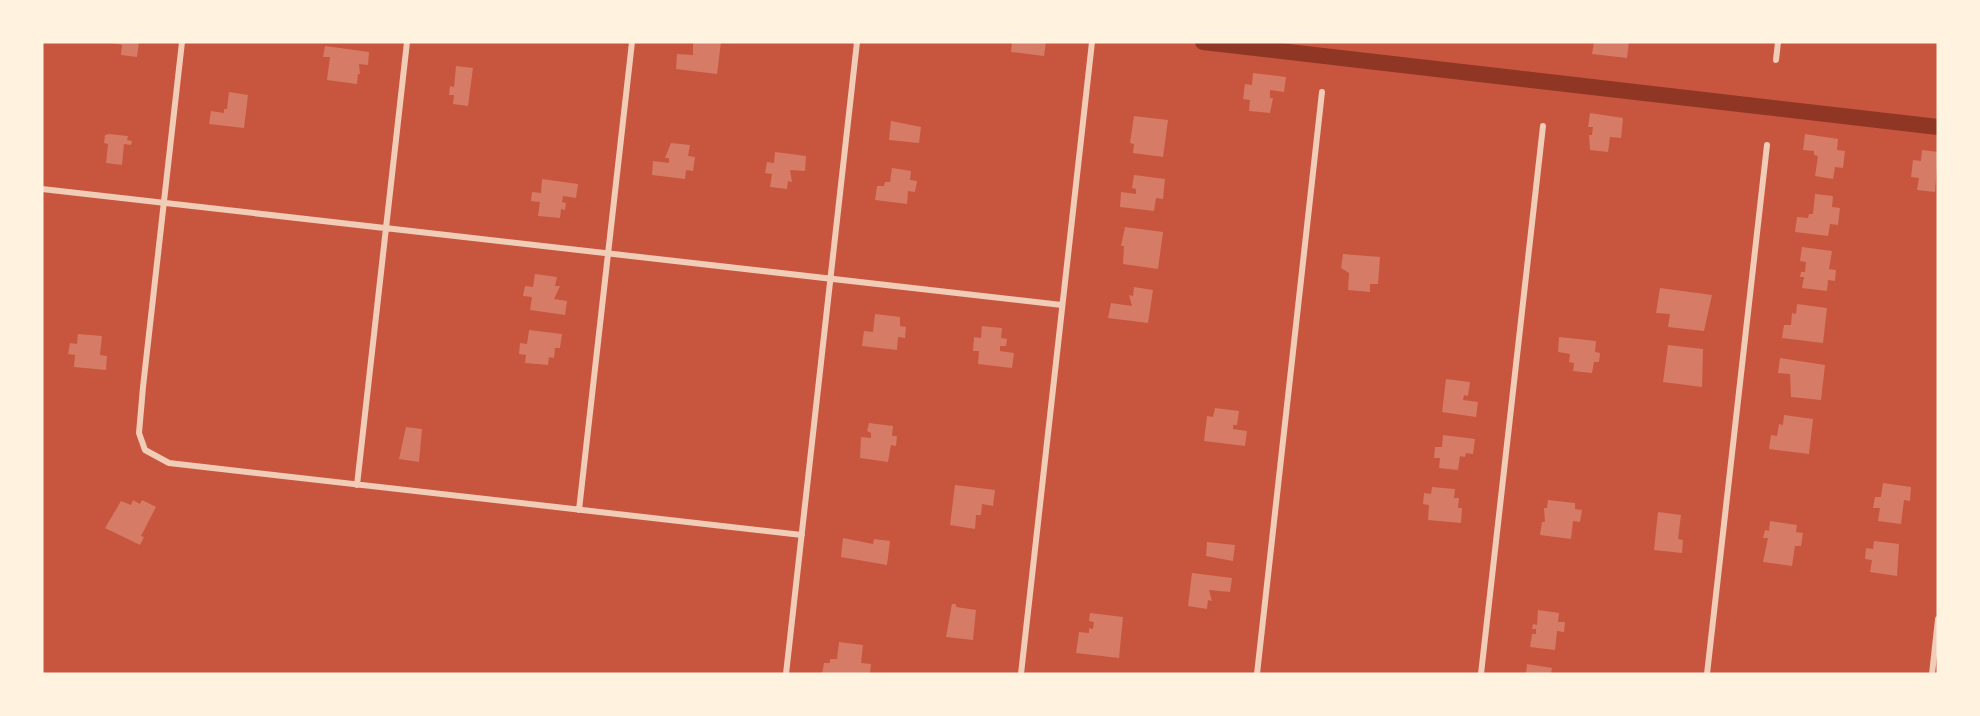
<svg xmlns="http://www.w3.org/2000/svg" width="1980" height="716" viewBox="0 0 1980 716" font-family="'IBM Plex Sans',sans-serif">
	<rect width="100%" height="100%" fill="#c8553d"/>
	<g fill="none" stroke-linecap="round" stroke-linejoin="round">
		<!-- canal -->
		<path stroke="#8f3625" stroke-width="16" d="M1203,42L1938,127"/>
	</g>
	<!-- building -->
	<path fill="#d67c66" d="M107,42H139L137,57L121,55L122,45Z
		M693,42H721L717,74L676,69L677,54L693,55Z
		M1012,42H1046L1044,56L1011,52Z
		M1594,42H1629L1627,58L1592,54Z
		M325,46L369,52L368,65L359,64L360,74H358L357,84L327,80L330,57H323Z
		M456,66L473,68L468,106L453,104L454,95H449L450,86L454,87Z
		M1253,73L1286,77L1284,92L1270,90V98H1273L1270,113L1249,111L1250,100L1243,99L1245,84L1252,85Z
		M229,92L248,95L244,128L209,124L211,111L224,113V109H227Z
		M1590,113L1623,118L1621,138L1610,137L1608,152L1590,150L1589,135H1592L1593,127H1588Z
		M1134,116L1168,120L1163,157L1133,153L1134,144L1130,143Z
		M891,121L921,127L919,143L889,140Z
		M109,134L128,136L127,140L132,141L131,145L124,144L122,165L106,163L108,144L104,143L105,135Z
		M1805,134L1838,139L1837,150L1845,151L1843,168L1835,167L1833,179L1815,176L1818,156L1814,155V151L1803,150Z
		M671,143L690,145L688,156L695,157L693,171L686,170L685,179L652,175L653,161L669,163V158H665Z
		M1922,150L1938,152L1935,192L1917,190L1919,178L1911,177L1913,160L1921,161Z
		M775,152L806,156L805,171L790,170L792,182L788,181L787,189L770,187L772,174L765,173L767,162L774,163Z
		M892,168L911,171L910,180L917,181L915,192L908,191L907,204L875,200L877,186H884L885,182H890Z
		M1134,175L1165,179L1163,199L1156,198L1154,211L1120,207L1121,192L1136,194V189L1132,188Z
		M542,179L578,184L576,198L563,196L562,202L566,203L565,210L561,209L560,218L538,216L540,202L531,201L532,192L541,193Z
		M1815,194L1833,196L1832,207L1840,208L1838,225L1830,224L1828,236L1795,232L1797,217L1808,218L1809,214H1813Z
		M1125,227L1163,232L1158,269L1123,264L1124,246H1121Z
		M1802,247L1832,251L1829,269L1836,270L1835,281L1828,280L1827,291L1802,288L1804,277H1800L1801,272H1805L1806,262L1800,261Z
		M1343,254L1380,257L1378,284H1370V292L1348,290L1349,273L1341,268Z
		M535,274L557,277L555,286H560L554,299L567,301L565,315L530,310L532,297L523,296L525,286L533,287Z
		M1134,287L1153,290L1148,323L1108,318L1111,303L1132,306L1129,295L1133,296Z
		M1660,288L1712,295L1704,331L1668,327L1670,314L1656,313Z
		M1797,304L1827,308L1823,343L1782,338L1784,325H1791L1792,313L1796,314Z
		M875,314L900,317V326L906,327L905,338L898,337L897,350L862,346L864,331L873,332Z
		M982,326L1002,328L1001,338L1007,339L1006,346H1000V351L1014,353L1012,368L978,364L979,351H973L974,337L981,338Z
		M529,330L562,334L560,348H555L554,358L549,357L548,365L525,363L526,355L519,354L520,343L527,344Z
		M78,334L102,336L100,355L107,356L106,370L74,367L75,355L68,354L70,343L77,344Z
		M1559,337L1596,341L1595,352L1600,353L1599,362H1594L1592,373L1573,371L1574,363L1569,362L1570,354L1558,352Z
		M1668,345L1703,349L1702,387L1663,382Z
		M1780,358L1825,365L1821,400L1791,397L1790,374L1778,373Z
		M1446,379L1470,382L1468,396L1464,395L1463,400L1478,402L1476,417L1442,412Z
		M1215,408L1239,411L1237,425H1233V429L1247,431L1245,446L1204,441L1207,416L1213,417Z
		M1784,415L1813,419L1809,454L1769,449L1771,435L1777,436L1779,424L1783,425Z
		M869,423L893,426L892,436H897L896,446L891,445L888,462L860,458L861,437L871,438V433L867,431Z
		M406,427L422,429L419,462L399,459Z
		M1443,435L1475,439L1473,454L1466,453L1465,457L1460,456L1458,470L1439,468L1440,458H1434L1435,447H1442Z
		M1883,483L1911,487L1910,501L1904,500L1901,524L1878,521L1880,508H1873L1875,497H1881Z
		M955,485L995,490L993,506L982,504L981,515H976L975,529L950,525Z
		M1432,487L1455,489L1454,498H1459L1458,508H1462L1461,523L1428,520L1429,505L1423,504L1424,493L1431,494Z
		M133,500L140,504L142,500L156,507L141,536L144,537L140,545L105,528L121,501L131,505Z
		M1548,500L1575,503V509L1582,510L1580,522L1573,521L1571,539L1540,535L1542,522H1545L1544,508H1547Z
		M1658,512L1681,515L1678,539L1683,540L1682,553L1654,550Z
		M1770,521L1797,525L1796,532L1803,533L1801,546H1795L1792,566L1763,562L1768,538H1763L1765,530L1769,531Z
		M843,538L873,544L874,539L890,541L887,565L841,557Z
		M1874,541L1899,544L1897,576L1870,572L1872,560L1865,559L1866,548L1873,549Z
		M1207,542L1235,545L1233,561L1206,556Z
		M1192,573L1232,578L1230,592L1209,590L1212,601L1208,600L1207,609L1188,606Z
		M952,604H956V607L976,610L973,640L946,637Z
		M1538,610L1559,613L1558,622H1565L1564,632L1557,631L1555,650L1530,647L1532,634H1536V629H1532L1533,624L1537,625Z
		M1090,613L1123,617L1119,658L1076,653L1079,632L1089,633V628L1093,629L1094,622L1089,621Z
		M839,642L863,645L861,663L871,664L870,674H822L824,663H830V659H837Z
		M1527,664L1552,668L1551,674H1526Z"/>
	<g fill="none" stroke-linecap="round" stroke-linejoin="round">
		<!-- minor -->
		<path stroke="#f1ccb7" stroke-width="6" d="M182,42L143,387L139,433L145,450L169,463L802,535
			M1776,60L1778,42
			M42,189L1062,305
			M357,485L407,42
			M579,510L632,42
			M786,674L857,42
			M1021,674L1092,42
			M1257,674L1322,92
			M1481,674L1543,126
			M1707,674L1767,145
			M1932,674L1938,619"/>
	</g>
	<!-- border -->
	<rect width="1980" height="716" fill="none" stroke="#fff3e0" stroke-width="87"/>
</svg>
